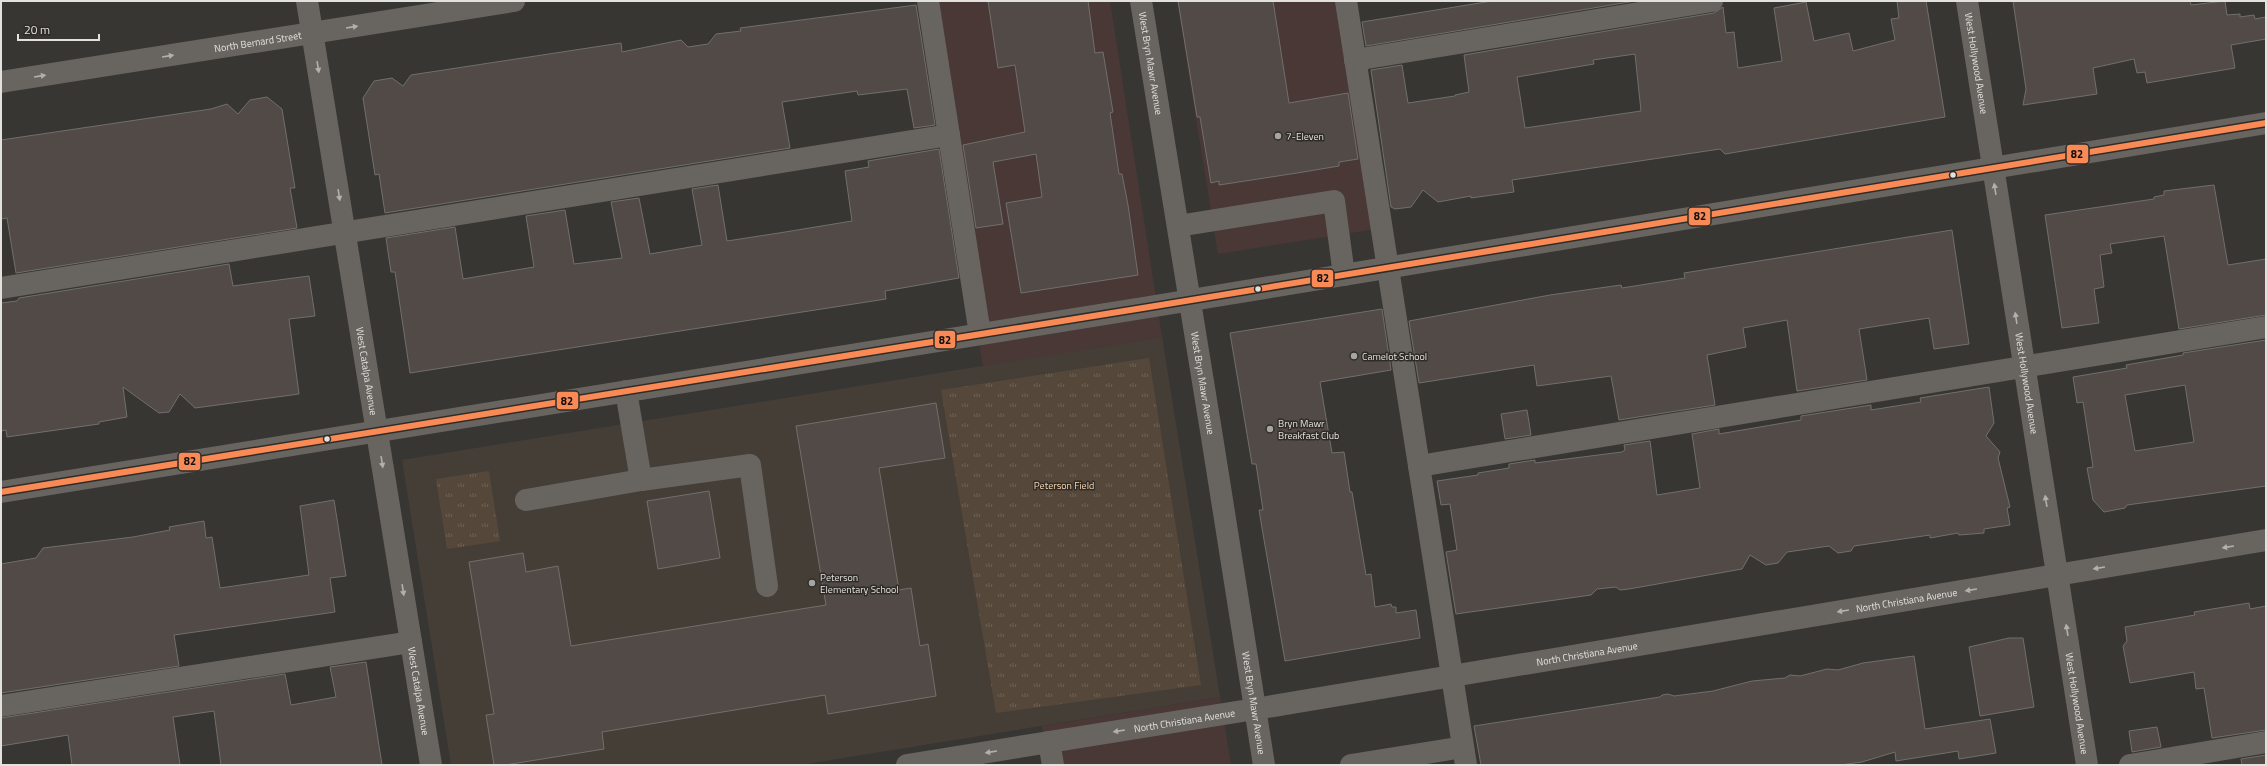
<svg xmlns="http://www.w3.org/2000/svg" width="2267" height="766" viewBox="0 0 2267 766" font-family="'Titillium Web',sans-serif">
	<defs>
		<pattern id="grass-tufts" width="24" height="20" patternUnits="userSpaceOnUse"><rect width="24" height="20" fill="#55483a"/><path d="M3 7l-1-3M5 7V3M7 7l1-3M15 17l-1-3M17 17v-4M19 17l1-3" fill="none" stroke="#6d6256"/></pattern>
	</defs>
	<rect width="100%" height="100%" fill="#383633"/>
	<!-- commercial -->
	<path fill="#4a3836" d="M924,1H1110L1162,337L983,367Z
		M1177,1H1346L1382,228L1218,254Z
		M1220,697L1231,765H1048L1042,726Z"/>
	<!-- built -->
	<path fill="#453e36" d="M1162,337L1220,697L800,765H451L402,460Z"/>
	<!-- grass -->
	<path fill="url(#grass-tufts)" d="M1149,358L1201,685L996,713L941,390Z
		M489,471L500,541L447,549L436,479Z"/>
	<!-- building -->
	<path fill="#514a46" stroke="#716f6d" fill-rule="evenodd" d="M988,1H1088L1095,53L1103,52L1113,112L1110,113L1119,174H1122L1128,205L1138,275L1021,293L1006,203L1042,197L1036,154L993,162L1003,224L976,228L963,145L1025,132L1015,65L998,68Z
		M1178,1H1273L1289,103L1348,93L1358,159L1339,162V166L1297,173L1219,185V181L1211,183L1200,117H1197Z
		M1492,1H1635L1366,46L1362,22Z
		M1897,1H1926L1945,117L1725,154L1720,149L1512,180L1514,192L1471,198V196L1438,202L1423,190L1411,207L1395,209L1391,207L1371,70L1402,65L1408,103L1455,96V95L1469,92L1464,55L1714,13L1723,7L1726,33L1734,32L1738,68L1782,61L1774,8L1806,2L1814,41L1849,33L1853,51L1895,40L1891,19L1899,18ZM1635,54L1641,111L1525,128L1517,77L1594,64L1593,60Z
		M2013,1H2190L2191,5L2225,1L2227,15L2240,14V17L2254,15L2255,19L2266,17V39L2231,45L2235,68L2147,83L2145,72L2137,73L2134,59L2093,68L2097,94L2023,105L2026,89Z
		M916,5L935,125L914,128L907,89L858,95L857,91L782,102L790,148L385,213L379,174L375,175L363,98L374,81L392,78L403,86L411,75L621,43L622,52L681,40L688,47L708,44L716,34L741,31L740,28Z
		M267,97L282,109L295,188H290L297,228L16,273L7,218L1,219V140L211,109L227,104L238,114L250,100Z
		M939,149L959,278L885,291L886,299L410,373L395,272H391L386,238L455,227L463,279L534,267L526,216L565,210L574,264L622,258L611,202L639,198L650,254L702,245L692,189L718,185L727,241L779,233L852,221L845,171L869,167L868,161Z
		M2214,185L2228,265L2266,259V315L2179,329L2164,236L2110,244L2112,253L2100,255L2104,287L2094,289L2099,323L2062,328L2045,215L2154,199V197L2164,195V191Z
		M1952,230L1969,344L1934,349L1929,318L1859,329L1867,380L1797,391L1787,320L1743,328L1746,347L1707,355L1715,405L1619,420L1611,376L1537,386L1534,365L1419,383L1409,321L1550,295L1621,285L1622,288L1685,278L1684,273Z
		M229,264L233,286L309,276L315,316L289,319L299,394L195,408L180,394L169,412L159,413L123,387L127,417L99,422V424L7,437L6,430L1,431V303L17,301L19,298Z
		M1382,309L1391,370L1320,382L1332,453L1344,452L1350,492H1352L1366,575L1371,574L1375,607L1391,604L1392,607H1396V613L1416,610L1420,638L1285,661L1262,528L1259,510H1263L1256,464H1252L1230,333Z
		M2266,340V486L2127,505L2125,508L2104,512L2093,500L2087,468L2093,467L2083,402L2077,403L2073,377L2127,368L2126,365L2183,355V353ZM2185,385L2194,442L2135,451L2125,395Z
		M1989,387L1994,423L1986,436L2000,452L1998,458L2010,507L2007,508L2010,525L1984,529V533L1959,535L1958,533L1930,538V535L1854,546L1851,551L1838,553L1829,546L1787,552L1778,563L1766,565L1750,555L1742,569L1629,589L1620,590L1616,587L1597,589L1591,595L1456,614L1446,552L1457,550L1450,504L1441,505L1437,481L1478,475V473L1509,468V464L1535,460V463L1622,452L1625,450L1624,445L1650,441L1657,495L1700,488L1692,434L1719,429V434L1801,420V416L1871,405V410L1921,402L1920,398Z
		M936,403L945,458L879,468L899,590L911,588L920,646L928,644L936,696L828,714L825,695L602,732L604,749L505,765H494L486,715L494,714L469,562L523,553L526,572L558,566L571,646L826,605L796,426Z
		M1527,410L1531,435L1505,439L1501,414Z
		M709,491L720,558L658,569L647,501Z
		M334,500L346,576L330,578L335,612L174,635L179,666L1,693V564L36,558L43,548L133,537L170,530L169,527L204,521L206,538L212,537L220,588L309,575L300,506Z
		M2249,603L2250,609L2266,606V730L2212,738L2204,688L2196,689L2194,672L2130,683L2123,646L2127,641L2125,627L2195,615L2194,612Z
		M2009,638H2023L2034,707L1980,716L1969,647Z
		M1914,656L1925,729L1990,719L1996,753L1959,759L1958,751L1896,761L1895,752L1862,762L1840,765H1481L1474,726L1660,697L1662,695L1668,694L1674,696L1713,691L1752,681L1785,678L1790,675L1800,676L1827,669L1838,670L1863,663Z
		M366,662L382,765H221L214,711L173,717L180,765H72L68,735L1,746V718L285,674L291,705L336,697L330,667Z
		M2157,727L2161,747L2132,752L2129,731Z
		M2266,755V765H2242L2241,759Z"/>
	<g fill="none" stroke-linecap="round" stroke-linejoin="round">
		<!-- minor -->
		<g stroke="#686561" stroke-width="22">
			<path id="s1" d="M307,1L431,765"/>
			<path d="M928,1L980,334"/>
			<path id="s2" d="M1141,1L1212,437L1264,765"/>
			<path d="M1346,1L1466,765"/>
			<path id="s3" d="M1967,1L2087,765"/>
			<path d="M1355,60L1712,1"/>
			<path id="s4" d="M1,82L514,1"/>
			<path d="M1178,226L1334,201L1344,275"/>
			<path d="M1,288L949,135"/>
			<path d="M626,391L641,480"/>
			<path d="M1419,466L2266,327"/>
			<path d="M1,492L1149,307L2266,123"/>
			<path d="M526,500L641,480L750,465L767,586"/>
			<path d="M1,706L411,642"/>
			<path d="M1049,742L1053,765"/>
			<path id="s5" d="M907,765L1255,709L2266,540"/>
			<path d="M1351,765L1451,749"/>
			<path d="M2130,765L2266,742"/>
		</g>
		<!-- bus-1 casing -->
		<g stroke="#2f2c28" stroke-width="9">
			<path id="bus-1" d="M1,492L1149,307L2266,123"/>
		</g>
		<!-- bus-1 -->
		<use href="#bus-1" stroke="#f98a56" stroke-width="6"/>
	</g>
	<!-- one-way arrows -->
	<defs><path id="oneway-solid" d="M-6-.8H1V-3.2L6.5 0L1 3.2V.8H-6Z"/></defs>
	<g fill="#b2afac">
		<use href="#oneway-solid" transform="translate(352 27) rotate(-9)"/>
		<use href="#oneway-solid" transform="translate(168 56) rotate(-9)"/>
		<use href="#oneway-solid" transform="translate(318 67) rotate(81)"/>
		<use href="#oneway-solid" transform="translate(40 76) rotate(-9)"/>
		<use href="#oneway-solid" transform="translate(1995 189) rotate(-99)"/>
		<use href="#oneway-solid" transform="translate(339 195) rotate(81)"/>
		<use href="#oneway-solid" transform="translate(2016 318) rotate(-99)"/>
		<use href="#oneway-solid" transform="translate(382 462) rotate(81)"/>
		<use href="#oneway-solid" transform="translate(2046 501) rotate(-99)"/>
		<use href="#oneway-solid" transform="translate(2228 547) rotate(171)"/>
		<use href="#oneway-solid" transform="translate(2099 568) rotate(171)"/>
		<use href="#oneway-solid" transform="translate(403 590) rotate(81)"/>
		<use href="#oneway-solid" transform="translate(1971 590) rotate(171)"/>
		<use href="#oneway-solid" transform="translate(1843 611) rotate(171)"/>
		<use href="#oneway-solid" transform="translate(2067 630) rotate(-99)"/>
		<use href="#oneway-solid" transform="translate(1119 731) rotate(171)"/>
		<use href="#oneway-solid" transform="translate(991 752) rotate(171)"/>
	</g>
	<!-- markers -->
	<g fill="#a7a5a2" stroke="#2f2c28" stroke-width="1.5">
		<circle cx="1278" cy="136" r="4"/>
		<circle cx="1354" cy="356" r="4"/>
		<circle cx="1270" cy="429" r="4"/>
		<circle cx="812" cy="583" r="4"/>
	</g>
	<g fill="#e3e1de" stroke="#2f2c28" stroke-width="1.5">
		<circle cx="1953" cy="175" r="3.5"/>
		<circle cx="1258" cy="289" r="3.5"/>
		<circle cx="327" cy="439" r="3.5"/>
	</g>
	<g text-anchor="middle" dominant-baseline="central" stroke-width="3" stroke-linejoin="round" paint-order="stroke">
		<!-- street labels -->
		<g font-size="10" fill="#e3e1de" stroke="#2f2c28">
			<text stroke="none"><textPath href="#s4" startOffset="260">North Bernard Street</textPath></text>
			<text stroke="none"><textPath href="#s2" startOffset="63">West Bryn Mawr Avenue</textPath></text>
			<text stroke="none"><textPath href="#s3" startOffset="63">West Hollywood Avenue</textPath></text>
			<text stroke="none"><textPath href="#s1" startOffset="375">West Catalpa Avenue</textPath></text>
			<text stroke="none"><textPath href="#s2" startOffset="387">West Bryn Mawr Avenue</textPath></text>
			<text stroke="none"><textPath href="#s3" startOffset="387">West Hollywood Avenue</textPath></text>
			<text stroke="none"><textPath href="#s5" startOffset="1013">North Christiana Avenue</textPath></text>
			<text stroke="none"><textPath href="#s5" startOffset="689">North Christiana Avenue</textPath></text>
			<text stroke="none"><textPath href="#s1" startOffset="699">West Catalpa Avenue</textPath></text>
			<text stroke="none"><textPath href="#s2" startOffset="711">West Bryn Mawr Avenue</textPath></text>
			<text stroke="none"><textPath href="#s3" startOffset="711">West Hollywood Avenue</textPath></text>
			<text stroke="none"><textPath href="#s5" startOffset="281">North Christiana Avenue</textPath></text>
		</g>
		<!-- poi labels -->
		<g font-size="10" fill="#e3e1de" stroke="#2f2c28" text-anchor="start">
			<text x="1286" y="136">7-Eleven</text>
			<text x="1362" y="356">Camelot School</text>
			<text x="1278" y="423">Bryn Mawr<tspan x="1278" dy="12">Breakfast Club</tspan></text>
			<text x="820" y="577">Peterson<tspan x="820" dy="12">Elementary School</tspan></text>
		</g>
		<!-- park labels -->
		<g font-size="10" fill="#fad7b1" stroke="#2f2c28">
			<text x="1064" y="485">Peterson Field</text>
		</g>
	</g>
	<g stroke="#2f2c28" stroke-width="1.5">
		<rect x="2066" y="144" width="23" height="20" rx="4" fill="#f98a56"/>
		<rect x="1688" y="207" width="23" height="19" rx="4" fill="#f98a56"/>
		<rect x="1311" y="269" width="23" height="19" rx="4" fill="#f98a56"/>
		<rect x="934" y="330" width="22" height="19" rx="4" fill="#f98a56"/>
		<rect x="556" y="391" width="23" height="19" rx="4" fill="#f98a56"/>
		<rect x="178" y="452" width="23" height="19" rx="4" fill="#f98a56"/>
	</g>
	<g font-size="11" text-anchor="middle" font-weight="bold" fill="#111">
		<text x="2077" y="158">82</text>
		<text x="1700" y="220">82</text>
		<text x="1323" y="282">82</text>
		<text x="945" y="344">82</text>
		<text x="567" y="405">82</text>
		<text x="190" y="465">82</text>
	</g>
	<!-- border -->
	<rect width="2267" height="766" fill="none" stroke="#e3e1de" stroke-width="4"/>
	<!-- scale -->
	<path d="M18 34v6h81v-6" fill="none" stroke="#e3e1de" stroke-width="2"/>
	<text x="24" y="34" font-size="12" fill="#e3e1de" stroke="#2f2c28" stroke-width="3" paint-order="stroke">20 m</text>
</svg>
